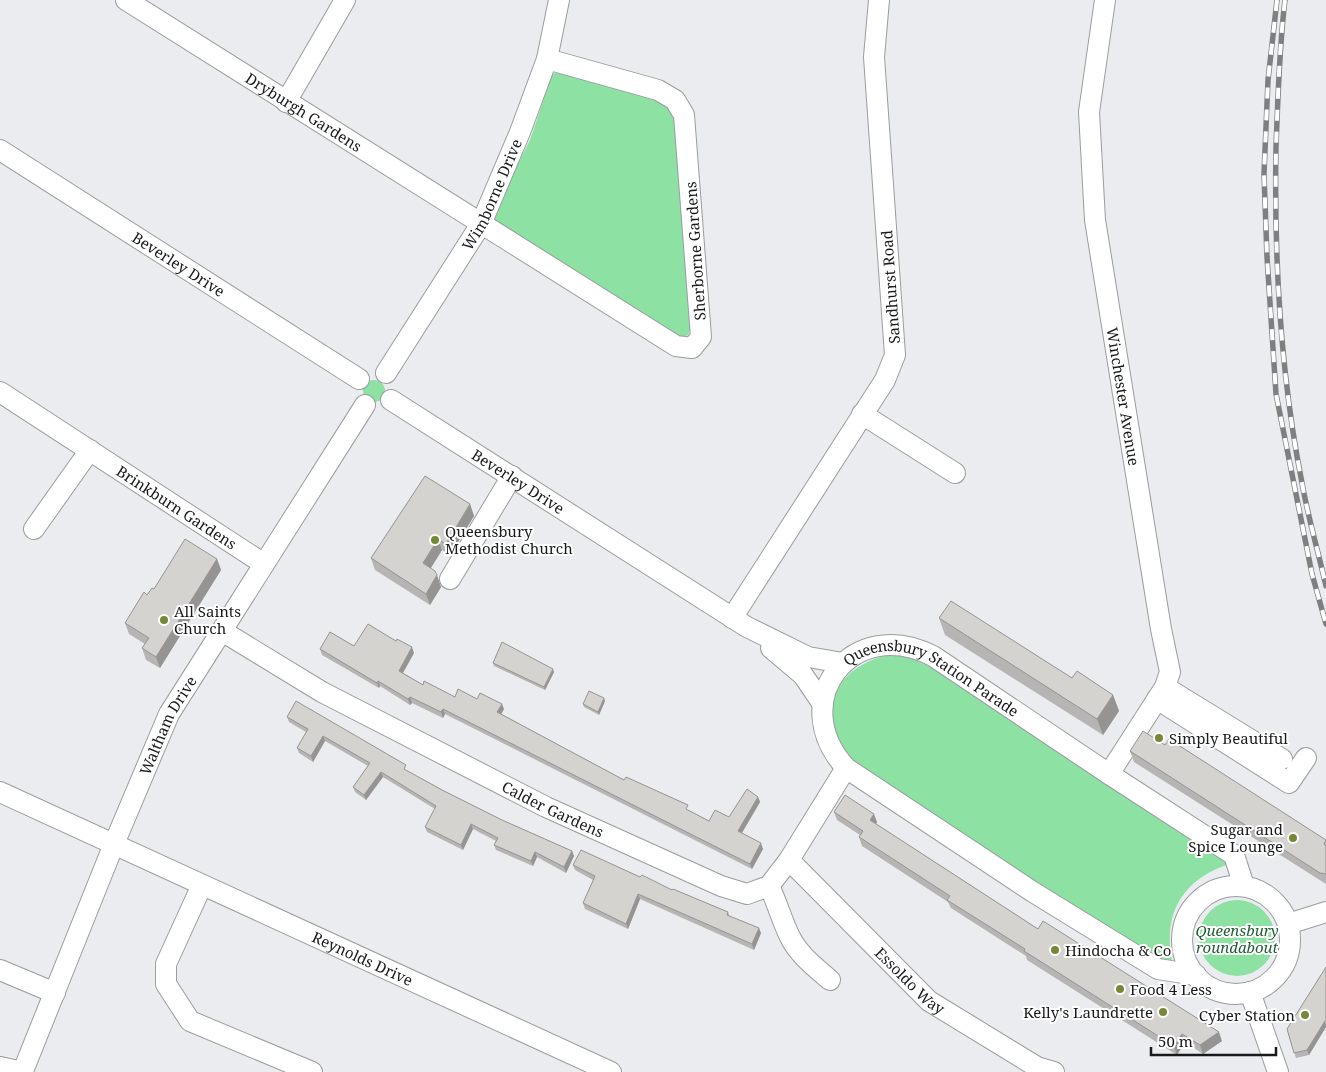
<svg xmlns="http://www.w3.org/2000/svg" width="1326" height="1072" viewBox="0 0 1326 1072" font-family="'Noto Serif',serif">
	<rect width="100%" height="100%" fill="#eaecef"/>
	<!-- green -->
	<path fill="#8ce1a3" d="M561,69L668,102L675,114L693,325L688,335L678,339L500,229L494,218L495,209L530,140L552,75Z
		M363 391a11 11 0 1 1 22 0a11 11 0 1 1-22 0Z
		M889,655L908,657L925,664L1230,855L1229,864C1182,880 1163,913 1172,961L1162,966L853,766C812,721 830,667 889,655Z
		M1199 938a38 38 0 1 1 76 0a38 38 0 1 1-76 0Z"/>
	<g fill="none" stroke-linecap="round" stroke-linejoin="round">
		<!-- minor casing -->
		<g stroke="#9a9c9f" stroke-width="22">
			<g id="minor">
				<path id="s1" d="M126,0L676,346L692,348L701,337L684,115L675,100L658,90L547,59"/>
				<path id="s2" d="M1105,0L1089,112L1095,220L1161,629L1170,672L1165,687L1109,774"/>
				<path d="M286,102L345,0"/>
				<path id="s3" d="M0,150L359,379"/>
				<path id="s4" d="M386,373L481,224L520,132L547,59L559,0"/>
				<path id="s5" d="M0,392L264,564"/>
				<path id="s6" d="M391,400L747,627L808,657L843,663"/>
				<path d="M862,414L955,473"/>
				<path d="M34,529L90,450"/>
				<path d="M450,579L512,476"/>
				<path d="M732,618L885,380L895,355L874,57L879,0"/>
				<path id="s7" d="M222,631L322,692L546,807L721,886L747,894L769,886L789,860L846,768"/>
				<path d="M771,648L803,675L822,703"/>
				<path d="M1165,687L1282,759"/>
				<path d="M1157,699L1289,783L1306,758"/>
				<path id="s8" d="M0,792L611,1072"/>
				<path id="s9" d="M789,860L929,1001L1037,1067L1054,1072"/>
				<path d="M202,885L166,964V984L190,1021L312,1072"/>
				<path d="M769,886C777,902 782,921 790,937C799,955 815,967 830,980"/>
				<circle cx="1236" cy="940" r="54"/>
				<path d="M1288,924L1326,912"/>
				<path d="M0,970L55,993"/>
				<path id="s10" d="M1196,975L1158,969L1033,892L846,768C785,701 852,614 933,656L1109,774L1234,855L1244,886"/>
				<path d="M1250,992L1278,1072"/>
				<path d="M0,1067L23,1072"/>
				<path id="s11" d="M23,1071L114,844L169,714L365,405"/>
			</g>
		</g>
		<!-- minor -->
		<use href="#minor" stroke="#fff" stroke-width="20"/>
		<!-- rail casing -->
		<g stroke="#7e7f81" stroke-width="5.5">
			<path id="rail" d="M1277,0L1268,80L1264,174L1267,257L1276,394L1312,574L1326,624
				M1285,0C1279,49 1278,98 1276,147C1274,259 1280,372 1302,483C1308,517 1318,551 1326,586"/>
		</g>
		<!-- rail -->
		<use href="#rail" stroke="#fff" stroke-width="4" stroke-dasharray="11" stroke-linecap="butt"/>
	</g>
	<!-- wall -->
	<path fill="#b7b5b3" d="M470,504L474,516L450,555L442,550L431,568L441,587L430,605L375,570L371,558Z
		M217,559L221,570L160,668L146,660L142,648L145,644L129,634L125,623L147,595L154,589Z
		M939,618L1072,678L1113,695L1119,711L1103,735L945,635Z
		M396,641L414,653L403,673L423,685L455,697L477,699L504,709L501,714L624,780L690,811L709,821L729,817L758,797L760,802L742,833L763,849L752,869L445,714L443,718L412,703L410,705L380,686L379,688L322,655L320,649Z
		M493,663L554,672L545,690L494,666Z
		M605,701L599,715L584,707L583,704Z
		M287,717L407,771L444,791L502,820L572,851L574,856L566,873L537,857L533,866L496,850L494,845L496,841L473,829L463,850L427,832L425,827L435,809L383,777L366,800L355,792L353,787L368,766L325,741L313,762L299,753L297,748L306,732L289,722Z
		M1165,745L1326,840V884L1134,762L1130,751Z
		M834,812L877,822L876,824L1038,929L1222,1041L1203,1054L1185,1042L1177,1055L1027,960L1026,956L951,908L948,902L862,846L859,837L860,835L837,820Z
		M573,865L640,877L728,912L730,917L761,933L754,950L640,899L628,929L585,909L583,903L593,880L575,870Z
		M1326,967V1027L1309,1055L1296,1058L1287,1029Z"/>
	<!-- shaded-wall -->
	<path fill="#959492" d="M470,504L474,516L450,555L446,544Z
		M438,539L442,550L427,574L423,563Z
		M217,559L221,570L160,668L156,657Z
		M437,575L441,587L430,605L426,594Z
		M412,647L414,653L401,676L399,671Z
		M553,669L554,672L545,690L544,687Z
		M378,681L380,686L379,688L377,683Z
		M1113,695L1119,711L1103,735L1097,719Z
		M410,697L412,703L410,705L408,699Z
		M604,698L605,701L599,715L598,712Z
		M502,704L504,709L499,718L497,712Z
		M443,709L445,714L443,718L441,712Z
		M323,736L325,741L313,762L311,756Z
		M381,772L383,777L366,800L364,795Z
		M758,797L760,802L740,836L738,831Z
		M874,814L877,822L873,829L870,820Z
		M471,824L473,829L463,850L461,845Z
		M761,843L763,849L752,869L750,864Z
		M572,851L574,856L566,873L564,867Z
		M535,852L537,857L533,866L531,861Z
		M638,894L640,899L628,929L626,924Z
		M759,928L761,933L754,950L752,944Z
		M1325,1021L1326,1027L1309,1055L1307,1050Z
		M1219,1032L1222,1041L1203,1054L1200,1045Z
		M1182,1034L1185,1042L1177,1055L1174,1046Z"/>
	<!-- building -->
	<path fill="#d5d3d0" stroke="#959492" d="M425,476L470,504L446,544L438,539L423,563L435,571L437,575L426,594L371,558Z
		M185,539L217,559L156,657L142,648L149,638L125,623L144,592L147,595L152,588L154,589Z
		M951,601L1072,678L1077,671L1113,695L1097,719L939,618Z
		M368,624L396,641L397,639L412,647L399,671L423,685L424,681L455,697L458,689L477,699L480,693L502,704L497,712L624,780L626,777L688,805L686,809L709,821L715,810L729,817L747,789L758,797L738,831L761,843L750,864L443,709L441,712L410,697L408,699L378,681L377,683L320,649L330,632L354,646Z
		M502,642L553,669L544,687L493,663Z
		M589,691L604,698L598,712L583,704Z
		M296,701L406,765L404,769L444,791L502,820L572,851L564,867L535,852L531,861L494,845L498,838L471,824L461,845L425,827L436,806L381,772L364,795L353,787L370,763L323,736L311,756L297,748L308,729L287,717Z
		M1143,731L1165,745L1169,739L1326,840L1324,844L1326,846V874L1320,873L1130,751Z
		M845,795L874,814L870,820L1038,929L1043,921L1219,1032L1200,1045L1182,1034L1174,1046L1024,951L1025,949L947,900L950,896L859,837L863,831L834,812Z
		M581,850L640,877L642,875L672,890L673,889L728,912L727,915L759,928L752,944L638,894L626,924L583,903L595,876L573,865Z
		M1326,967V1021H1325L1307,1050L1294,1053L1287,1029Z"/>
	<!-- markers -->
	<g fill="#768838" stroke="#fff" stroke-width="2">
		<circle cx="435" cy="540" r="5"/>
		<circle cx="164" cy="620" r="5"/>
		<circle cx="1159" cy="738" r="5"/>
		<circle cx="1293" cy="838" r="5"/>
		<circle cx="1055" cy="950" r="5"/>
		<circle cx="1120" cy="989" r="5"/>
		<circle cx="1163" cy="1012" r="5"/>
		<circle cx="1305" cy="1015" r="5"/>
	</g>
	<g text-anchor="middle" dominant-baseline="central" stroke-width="4" stroke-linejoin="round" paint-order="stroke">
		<!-- street labels -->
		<g font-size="15" fill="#191a1b" stroke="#fff">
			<text stroke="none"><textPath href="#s1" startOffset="210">Dryburgh Gardens</textPath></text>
			<text stroke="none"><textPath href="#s4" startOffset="208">Wimborne Drive</textPath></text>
			<text transform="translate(695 251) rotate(-94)">Sherborne Gardens</text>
			<text stroke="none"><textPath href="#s3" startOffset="212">Beverley Drive</textPath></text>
			<text transform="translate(890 287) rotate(-94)">Sandhurst Road</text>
			<text stroke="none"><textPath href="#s2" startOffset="400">Winchester Avenue</textPath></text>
			<text stroke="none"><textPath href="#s6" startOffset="151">Beverley Drive</textPath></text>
			<text stroke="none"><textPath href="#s5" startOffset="211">Brinkburn Gardens</textPath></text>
			<text stroke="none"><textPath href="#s10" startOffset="626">Queensbury Station Parade</textPath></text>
			<text stroke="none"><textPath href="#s11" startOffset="375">Waltham Drive</textPath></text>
			<text stroke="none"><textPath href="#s7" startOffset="376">Calder Gardens</textPath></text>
			<text stroke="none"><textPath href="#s8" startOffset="399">Reynolds Drive</textPath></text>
			<text stroke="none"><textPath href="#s9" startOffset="171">Essoldo Way</textPath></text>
		</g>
		<!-- poi labels -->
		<g font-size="15" fill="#191a1b" stroke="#fff" text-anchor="start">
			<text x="445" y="531">Queensbury<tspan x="445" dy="17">Methodist Church</tspan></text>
			<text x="174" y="611">All Saints<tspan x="174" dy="17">Church</tspan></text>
			<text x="1169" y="738">Simply Beautiful</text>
			<text x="1283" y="829" text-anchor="end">Sugar and<tspan x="1283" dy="17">Spice Lounge</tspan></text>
			<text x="1065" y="950">Hindocha &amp; Co</text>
			<text x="1130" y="989">Food 4 Less</text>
			<text x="1153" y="1012" text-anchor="end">Kelly's Laundrette</text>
			<text x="1295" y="1015" text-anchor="end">Cyber Station</text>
		</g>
		<!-- park labels -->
		<g font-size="15" font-style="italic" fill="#225f36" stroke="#fff">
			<text x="1237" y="930">Queensbury<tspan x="1237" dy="17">roundabout</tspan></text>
		</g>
	</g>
	<!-- scale -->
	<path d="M1151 1047v8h125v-8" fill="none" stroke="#191a1b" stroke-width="2.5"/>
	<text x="1158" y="1047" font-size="15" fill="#191a1b" stroke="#ffffff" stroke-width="4" paint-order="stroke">50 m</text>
</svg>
